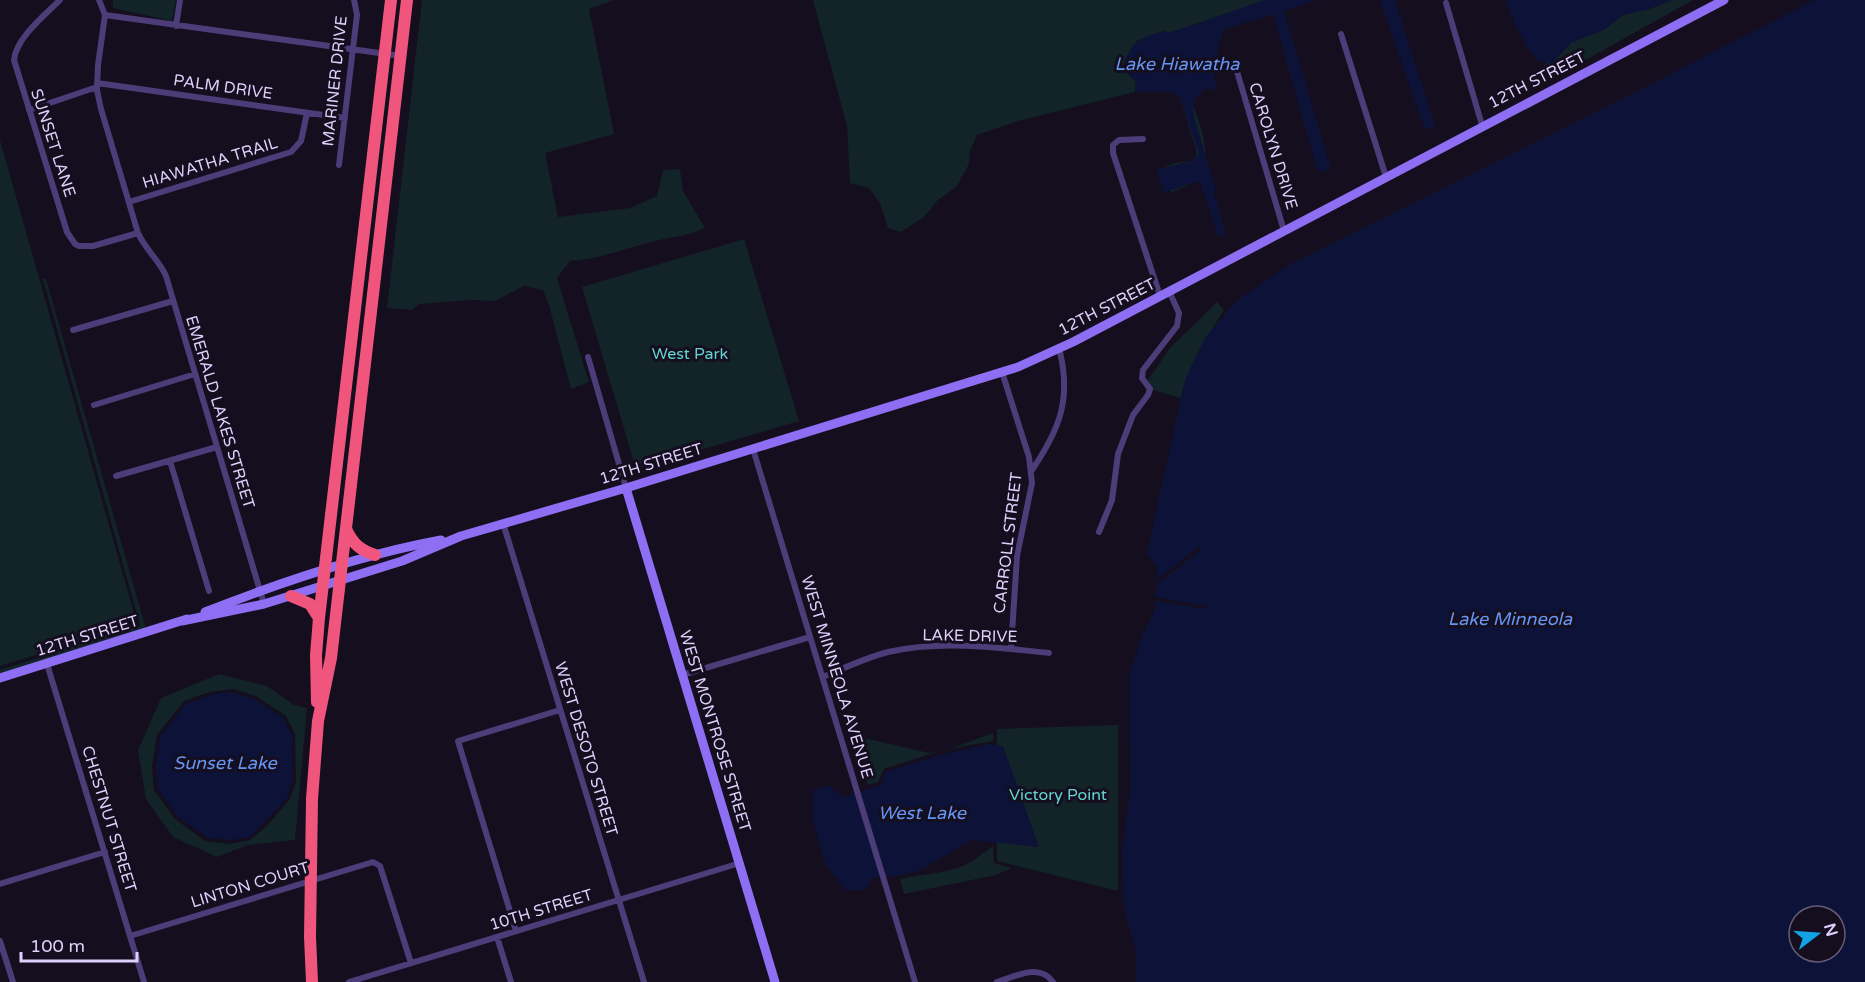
<svg xmlns="http://www.w3.org/2000/svg" width="1865" height="982" viewBox="0 0 1865 982" font-family="'Varela Round',sans-serif">
	<rect width="100%" height="100%" fill="#140e1e"/>
	<!-- green -->
	<path fill="#122428" fill-rule="evenodd" d="M113,0H176L172,21L113,8Z
		M422,0H614L589,9L614,134L545,153L558,217L630,208L657,196L663,170L680,169L683,191L705,228C690,235 675,237 659,240C629,247 601,259 570,261L557,278L589,382L571,389L549,305L543,290L524,286L495,301L471,300L419,304L412,310L387,308Z
		M813,0H1273L1169,33L1165,31L1137,41L1124,62L1125,71L1136,82L1135,92L1018,121L977,135L970,151L969,164L957,186L937,201L924,217L901,232L888,228L880,203L869,188L850,183L847,126Z
		M1628,0H1693L1548,81L1541,73L1544,65L1550,57Z
		M1180,97L1192,102C1201,127 1209,147 1204,174L1189,185L1172,192L1161,187C1159,163 1172,162 1192,162L1197,153Z
		M0,140L137,624L0,666Z
		M744,239L799,421L636,469L582,287Z
		M43,279H46L146,629L0,674V670L140,625Z
		M1217,302L1224,310C1207,338 1188,365 1181,398L1150,389L1145,384L1170,348Z
		M219,674L267,686L294,705L307,708L295,840L248,845L217,857L173,837L146,799L138,750L161,698ZM233,689L256,696L286,716L295,734L296,782L290,799L267,826L250,840L230,844L205,841L175,819L154,790L152,766L157,735L184,701L210,692Z
		M1118,725V891L997,861V729Z
		M993,733V741L943,750L884,769L878,782L868,785L861,770L859,741L864,738L929,753L947,750Z
		M993,846L994,863L1012,868L996,875L904,894L900,879C921,874 945,874 965,865C975,861 984,852 993,846Z"/>
	<!-- water -->
	<path fill="#0d1338" fill-rule="evenodd" d="M1265,0H1317L1284,11L1331,169L1318,172L1273,14L1225,29L1218,45V67L1213,79L1218,87L1211,91L1207,87C1196,97 1192,102 1194,117L1216,190L1214,192L1226,235L1218,237L1201,183L1196,182L1164,193L1156,170L1188,162L1199,154L1180,97L1171,92H1135L1136,82L1123,66C1130,43 1142,36 1165,31L1169,33Z
		M1380,0H1395L1435,126L1425,130Z
		M1506,0H1673L1650,9L1623,15L1604,30L1571,43L1551,64C1547,63 1541,62 1538,60C1526,51 1510,14 1506,0Z
		M1814,0H1865V982H1136V952L1124,908L1122,852L1130,790L1129,676L1142,636L1155,609L1157,567L1147,553L1185,380L1205,338L1236,301L1291,264L1638,91ZM1799,916H1835V952H1799Z
		M231,692L254,699L283,717L292,736V782L287,798L250,837L231,840L208,838L178,817L158,788L156,766L160,737L186,704L211,695Z
		M989,744L1003,746L1039,847L972,840L918,871L897,876L870,878L871,884L863,890H845L826,865L813,822V790L829,785L842,797L881,785L885,772L944,754Z"/>
	<!-- pier -->
	<path fill="#140e1e" d="M1200,546L1202,549L1156,585V580Z
		M1155,597L1207,606L1206,609L1155,601Z"/>
	<g fill="none" stroke-linecap="round" stroke-linejoin="round">
		<!-- street -->
		<path stroke="#4c3d79" stroke-width="6" d="M60,0C45,15 16,38 14,60L67,232L75,244L79,246H93L138,233
			M99,0L105,15L98,65L97,90L101,109L138,233C145,249 159,260 166,276L264,604
			M1446,3L1482,125
			M105,15L401,56
			M176,26L180,0
			M1341,34L1386,177
			M1236,68L1284,231
			M97,83L345,118
			M29,110L97,87
			M1143,139L1119,140L1113,145V153L1160,296
			M339,165L357,15L354,0
			M129,202L291,152L301,141L307,113
			M73,330L173,301
			M588,357L626,488
			M1002,372L1029,457L1032,483L1017,556L1011,649
			M94,405L195,374
			M753,449L915,982
			M170,461L209,591
			M1032,470C1060,429 1072,398 1059,348
			M116,476L217,447
			M503,523L644,982
			M1099,532L1112,500L1118,454L1133,415L1148,395L1150,389L1142,378L1143,370L1177,326L1179,313L1169,291
			M47,664L144,982
			M682,675L810,637
			M823,677C844,668 865,658 888,652C940,640 996,647 1049,653
			M0,884L105,852
			M516,931L458,741L560,710
			M130,936L373,862L380,866L411,963
			M497,937L511,982
			M0,941L13,982
			M349,982L740,863
			M997,982C1015,977 1039,962 1053,982"/>
		<!-- secondary -->
		<path stroke="#8e6ff3" stroke-width="9" d="M626,488L775,982
			M205,612C281,582 360,555 441,540
			M182,621L264,604L402,561L461,536L626,488L1018,367L1073,342L1724,0
			M0,678L187,619"/>
		<!-- highway -->
		<path stroke="#f0557e" stroke-width="12" d="M346,529C353,544 360,550 375,555
			M291,596L310,604L319,618
			M317,702L316,655L319,618L391,0
			M312,982L310,937L312,799L318,721L331,658L407,0"/>
	</g>
	<g text-anchor="middle" dominant-baseline="central" stroke-width="6" stroke-linejoin="round" paint-order="stroke">
		<!-- street labels -->
		<g font-size="16" fill="#decffb" stroke="#140e1e">
			<text transform="translate(1537 80) rotate(-27)">12TH STREET</text>
			<text transform="translate(335 81) rotate(-84)">MARINER DRIVE</text>
			<text transform="translate(223 87) rotate(8)">PALM DRIVE</text>
			<text transform="translate(53 143) rotate(72)">SUNSET LANE</text>
			<text transform="translate(1273 146) rotate(73)">CAROLYN DRIVE</text>
			<text transform="translate(210 163) rotate(-17)">HIAWATHA TRAIL</text>
			<text transform="translate(1107 307) rotate(-27)">12TH STREET</text>
			<text transform="translate(220 412) rotate(73)">EMERALD LAKES STREET</text>
			<text transform="translate(651 464) rotate(-17)">12TH STREET</text>
			<text transform="translate(1008 543) rotate(-83)">CARROLL STREET</text>
			<text transform="translate(87 636) rotate(-17)">12TH STREET</text>
			<text transform="translate(970 636) rotate(1)">LAKE DRIVE</text>
			<text transform="translate(837 677) rotate(73)">WEST MINNEOLA AVENUE</text>
			<text transform="translate(715 731) rotate(73)">WEST MONTROSE STREET</text>
			<text transform="translate(586 749) rotate(73)">WEST DESOTO STREET</text>
			<text transform="translate(109 819) rotate(73)">CHESTNUT STREET</text>
			<text transform="translate(250 885) rotate(-17)">LINTON COURT</text>
			<text transform="translate(541 910) rotate(-17)">10TH STREET</text>
		</g>
		<!-- park labels -->
		<g font-size="16" fill="#62d4d0" stroke="#140e1e">
			<text x="690" y="354">West Park</text>
			<text x="1058" y="795">Victory Point</text>
		</g>
		<!-- water labels -->
		<g font-size="18" font-style="italic" fill="#6694f2" stroke="#140e1e">
			<text x="1177" y="64">Lake Hiawatha</text>
			<text x="1510" y="619">Lake Minneola</text>
			<text x="225" y="763">Sunset Lake</text>
			<text x="922" y="813">West Lake</text>
		</g>
	</g>
	<!-- north arrow -->
	<g transform="translate(1817 934) rotate(73)"><circle r="28" fill="#140e1e" stroke="#655b76" stroke-width="1.5"/>
	<path d="M0-4.5L10 22L0 15L-10 22Z" fill="#13a2e3"/>
	<text y="-9" font-size="16" font-weight="bold" text-anchor="middle" fill="#decffb">N</text>
	</g>
	<!-- scale -->
	<path d="M21 952v9h116v-9" fill="none" stroke="#decffb" stroke-width="3"/>
	<text x="30" y="952" font-size="18" fill="#decffb" stroke="#140e1e" stroke-width="4.5" paint-order="stroke">100 m</text>
</svg>
